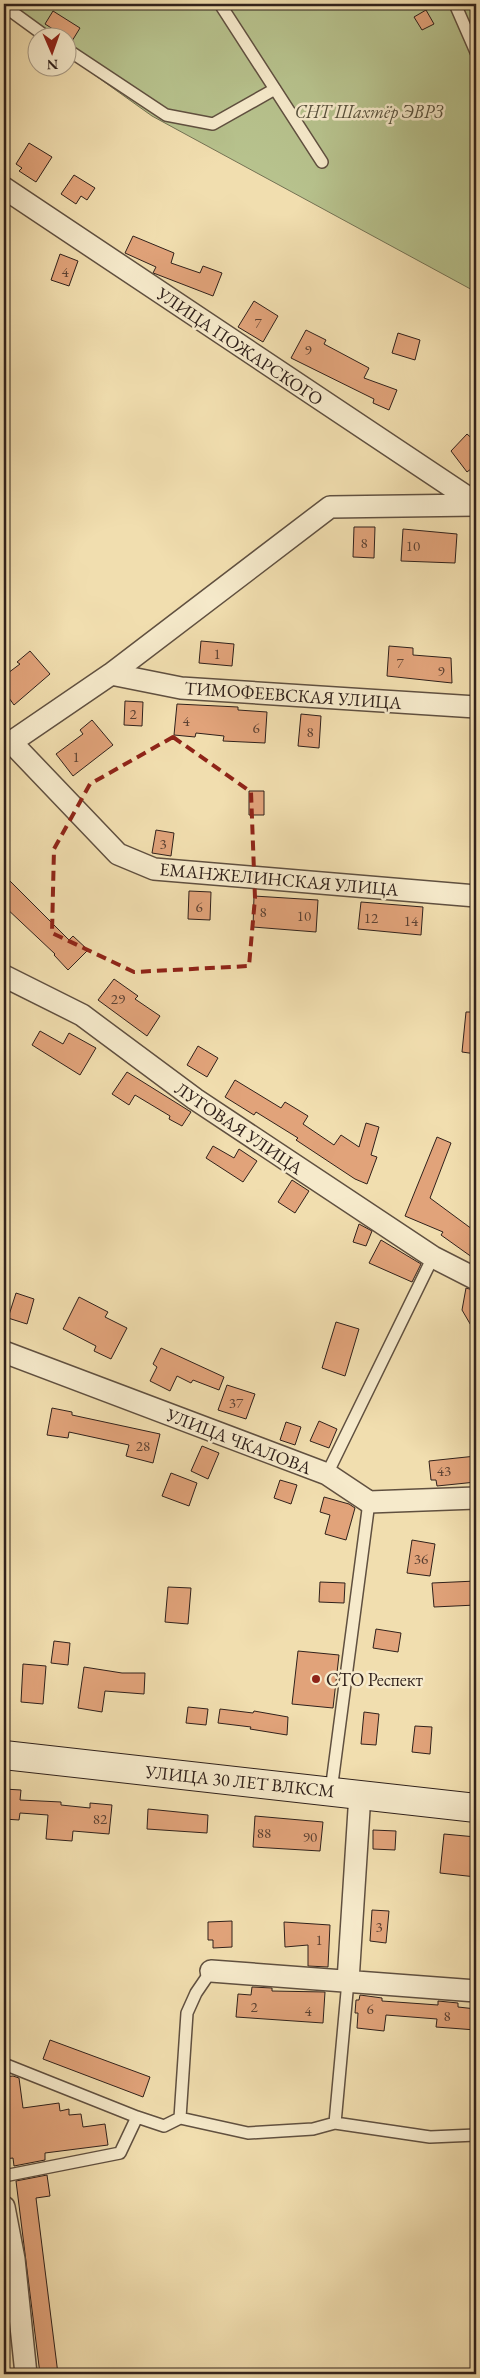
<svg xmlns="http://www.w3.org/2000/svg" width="480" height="2378" viewBox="0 0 480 2378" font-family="'EB Garamond',serif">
	<rect width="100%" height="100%" fill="#f1deaf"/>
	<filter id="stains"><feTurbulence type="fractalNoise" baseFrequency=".004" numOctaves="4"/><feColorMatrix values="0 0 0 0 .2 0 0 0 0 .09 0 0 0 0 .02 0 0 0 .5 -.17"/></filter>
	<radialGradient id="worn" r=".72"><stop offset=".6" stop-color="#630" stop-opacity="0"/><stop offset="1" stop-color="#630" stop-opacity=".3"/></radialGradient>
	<!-- green -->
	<path fill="#b7c28d" stroke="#747254" d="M4,4H476V292L152,116L68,56V38L42,37Z"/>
	<!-- building -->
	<path fill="#e1a37a" stroke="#30211b" d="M426,10L434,24L422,30L414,17Z
		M53,11L80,28L72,41L45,24Z
		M29,143L52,157L36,182L19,171L22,168L16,164Z
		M74,175L95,188L87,200L81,196L76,204L61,194Z
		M133,236L174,253L171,263L200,273L203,266L222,273L213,296L156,274L153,273L156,267L125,253Z
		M60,254L78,261L69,286L51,280Z
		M254,301L278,316L263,342L238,327Z
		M306,330L326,340L324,344L369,368L364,378L397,390L389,410L373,403L374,399L291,358Z
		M398,333L420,340L415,360L392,353Z
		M467,434L476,442V465L467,472L451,451Z
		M354,527H375L374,558L353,557Z
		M403,529L457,534L455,563L401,561Z
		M201,641L234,644L232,666L199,663Z
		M389,646L413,648V655L451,658L452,683L387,676Z
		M30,651L50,674L14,705L4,691V676L20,664L17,662Z
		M125,701L143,702L142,726L124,725Z
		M177,704L238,707V710L267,712L265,743L223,741L224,736L196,733L195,737L174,735Z
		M301,714L321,716L319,748L298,746Z
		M92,720L113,745L73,776L56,754L83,734L80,730Z
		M249,791H264V815H249Z
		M156,830L174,833L171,856L152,853Z
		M4,875L69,940L73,936L88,950L68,970L54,955L55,954L4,906Z
		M189,891L211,892L210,920L188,919Z
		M254,896L318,900L316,932L253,927Z
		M361,902L423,907L421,935L358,929Z
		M114,979L138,996L135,999L160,1016L147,1036L98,1000Z
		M466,1012H476V1054L462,1052Z
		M40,1031L63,1044L69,1033L96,1048L80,1075L32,1045Z
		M198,1046L218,1058L207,1077L187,1065Z
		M127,1072L191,1112L182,1126L169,1119L170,1116L135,1095L129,1105L112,1094Z
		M235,1080L281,1108L285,1102L308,1116L303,1124L334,1145L341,1135L359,1147L366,1123L379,1127L371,1155L377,1157L367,1184L355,1179L296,1140L298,1138L256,1112L254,1115L225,1097Z
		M437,1137L451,1143L430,1198L476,1232V1260L441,1235L443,1232L405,1216Z
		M213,1146L234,1158L239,1149L257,1161L243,1182L206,1158Z
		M292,1180L309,1191L295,1213L278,1202Z
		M359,1224L372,1231L366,1246L353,1242Z
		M381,1240L421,1264L412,1282L369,1263Z
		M466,1288L476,1291V1334L462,1310Z
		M16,1293L34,1299L27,1324L8,1318Z
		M79,1297L108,1312L105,1317L127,1328L111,1359L94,1351L96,1346L63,1329Z
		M336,1322L359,1329L345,1376L322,1368Z
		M161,1348L224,1377L219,1390L193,1380L191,1383L177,1376L170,1391L150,1381L157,1367L153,1364Z
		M227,1385L255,1394L246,1419L218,1410Z
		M52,1408L72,1412V1415L160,1434L153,1463L126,1456L129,1445L69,1432L68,1438L47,1435Z
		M319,1421L337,1429L329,1448L310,1441Z
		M286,1422L301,1427L295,1445L280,1440Z
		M202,1446L219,1453L208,1479L191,1471Z
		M476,1456V1482L437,1486L436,1480H431L429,1461Z
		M171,1473L197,1483L189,1506L162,1496Z
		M280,1480L297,1485L291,1504L274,1498Z
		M324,1497L349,1504L355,1508L346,1540L325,1534L330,1515L320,1512Z
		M412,1540L435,1544L430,1576L407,1573Z
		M476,1581V1605L434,1607L432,1583Z
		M320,1582L345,1583L344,1603L319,1602Z
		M168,1587L191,1588L188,1624L165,1622Z
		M376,1629L401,1633L398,1652L373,1648Z
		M54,1641L70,1643L68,1665L51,1663Z
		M298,1651L339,1655L333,1708L292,1704Z
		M23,1664L46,1666L43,1704L21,1702Z
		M84,1667L122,1673H145L144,1694L105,1691L102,1712L78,1708Z
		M188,1707L208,1709L206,1725L186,1723Z
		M220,1709L253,1713L254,1711L288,1717L287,1735L250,1729L251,1727L218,1723Z
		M364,1712L379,1714L376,1745L361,1744Z
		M415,1726L432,1727L430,1754L412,1752Z
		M4,1789L21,1790L20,1800L61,1802V1805L90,1808V1803L112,1805L109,1834L73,1831L72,1841L46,1839L48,1815L20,1813L19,1820L4,1819Z
		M148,1809L208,1815L207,1833L147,1829Z
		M255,1816L323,1822L320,1851L253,1847Z
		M373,1830L396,1831L395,1850L373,1849Z
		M444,1834L476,1837V1877L440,1873Z
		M372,1910L389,1911L386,1943L370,1941Z
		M232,1921V1947L213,1948V1940H208V1922Z
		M284,1922L330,1925L328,1967L308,1966V1945L285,1947Z
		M252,1987L272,1988V1991L325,1992L323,2023L236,2017L238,1994L251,1995Z
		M360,1995L382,1998V2001L438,2005V2001L458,2003V2007L476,2009V2030L436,2027L437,2019L386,2015L384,2031L357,2028L358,2013H355L356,2000H359Z
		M50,2040L150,2077L143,2097L43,2059Z
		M13,2076L19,2078L23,2108L59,2103L60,2111L69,2109V2115L81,2114L83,2127L105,2124L108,2145L45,2153V2160L14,2166L13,2158L4,2159V2077Z
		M47,2175L50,2196L36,2198L58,2374H40L16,2181Z"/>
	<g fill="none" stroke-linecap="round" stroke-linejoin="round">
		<!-- service casing -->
		<g stroke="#605040" stroke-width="14">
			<path id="service" d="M220,4L322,162
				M455,4L476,52
				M4,6L48,38
				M68,50L166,115L213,124L275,89
				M327,1474L433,1257
				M331,1791L369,1502
				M4,2064L137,2117L164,2126L180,2118L187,2013L196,1993L211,1971
				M180,2118L248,2133L313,2129L335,2123L430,2137L476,2135
				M335,2123L348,1981
				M4,2176L120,2153L137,2117"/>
		</g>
		<!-- minor casing -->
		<g stroke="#605040" stroke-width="24">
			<path id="minor" d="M4,188L476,503
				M111,674L181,688L476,707
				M11,742L118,854L154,869L476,896
				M4,747L111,674L330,507L476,505
				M4,976L82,1015L195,1099L433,1257L476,1279
				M4,1352L327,1474L369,1502L476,1498
				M211,1971L476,1991
				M348,1981L360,1794
				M4,2207L14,2259L26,2374"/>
		</g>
		<!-- secondary casing -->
		<g stroke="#30211b" stroke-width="30">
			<path id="secondary" d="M4,1755L476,1808"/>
		</g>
		<!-- service -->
		<use href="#service" stroke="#f6eacb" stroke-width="11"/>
		<!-- minor -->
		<use href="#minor" stroke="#f6eacb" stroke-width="21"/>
		<!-- secondary -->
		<use href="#secondary" stroke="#f6eacb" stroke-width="28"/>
	</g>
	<!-- marked area -->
	<path fill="none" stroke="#8f2418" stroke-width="4" stroke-dasharray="10 6" stroke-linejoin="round" d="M173,737L251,792L255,898L249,966L134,972L52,933L54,849L90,784Z"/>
	<!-- markers -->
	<circle fill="#8f2418" stroke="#f6eacb" stroke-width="2" cx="316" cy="1679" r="5"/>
	<g text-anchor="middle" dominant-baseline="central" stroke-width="5" stroke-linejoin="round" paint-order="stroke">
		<!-- number labels -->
		<g font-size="15" fill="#5c4233">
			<text x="65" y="271">4</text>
			<text x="258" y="322">7</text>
			<text x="308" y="349">9</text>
			<text x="364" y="542">8</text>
			<text x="413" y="545">10</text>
			<text x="217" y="653">1</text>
			<text x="400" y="662">7</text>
			<text x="441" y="670">9</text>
			<text x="133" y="713">2</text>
			<text x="186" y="720">4</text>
			<text x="256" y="727">6</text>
			<text x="310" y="731">8</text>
			<text x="76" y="756">1</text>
			<text x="163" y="843">3</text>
			<text x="199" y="906">6</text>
			<text x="263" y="911">8</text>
			<text x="304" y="915">10</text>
			<text x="371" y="917">12</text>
			<text x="411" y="920">14</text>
			<text x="118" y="998">29</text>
			<text x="236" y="1402">37</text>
			<text x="143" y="1445">28</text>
			<text x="444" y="1470">43</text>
			<text x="421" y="1558">36</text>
			<text x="100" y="1818">82</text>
			<text x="264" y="1832">88</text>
			<text x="310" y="1836">90</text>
			<text x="379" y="1926">3</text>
			<text x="319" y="1939">1</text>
			<text x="254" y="2006">2</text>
			<text x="370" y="2008">6</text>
			<text x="308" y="2010">4</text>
			<text x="447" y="2015">8</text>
		</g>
		<!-- park labels -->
		<g font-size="18" font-style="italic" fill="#58513d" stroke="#f6eacb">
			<text x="369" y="111">СНТ Шахтёр ЭВРЗ</text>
		</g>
		<!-- street labels -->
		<g font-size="18" fill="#30211b" stroke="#f6eacb">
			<text transform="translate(240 346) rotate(34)">УЛИЦА ПОЖАРСКОГО</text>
			<text transform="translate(293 695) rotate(4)">ТИМОФЕЕВСКАЯ УЛИЦА</text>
			<text transform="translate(279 879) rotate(5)">ЕМАНЖЕЛИНСКАЯ УЛИЦА</text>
			<text transform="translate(239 1128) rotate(34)">ЛУГОВАЯ УЛИЦА</text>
			<text transform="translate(239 1441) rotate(21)">УЛИЦА ЧКАЛОВА</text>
			<text transform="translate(240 1781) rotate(6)">УЛИЦА 30 ЛЕТ ВЛКСМ</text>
		</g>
		<!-- poi labels -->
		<g font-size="18" fill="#30211b" stroke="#f6eacb" text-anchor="start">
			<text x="326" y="1679">СТО Респект</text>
		</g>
	</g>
	<!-- margin -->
	<rect width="480" height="2378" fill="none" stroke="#f1deaf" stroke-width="20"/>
	<rect x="5" y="5" width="470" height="2368" fill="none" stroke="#30211b" stroke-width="2.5"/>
	<rect x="10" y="10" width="460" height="2358" fill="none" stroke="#30211b"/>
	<!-- north arrow -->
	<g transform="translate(52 52) rotate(178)"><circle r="24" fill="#f6eacb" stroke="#a79a85"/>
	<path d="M0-4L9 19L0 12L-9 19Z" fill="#8f2418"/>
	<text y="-8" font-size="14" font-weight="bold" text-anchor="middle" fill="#30211b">N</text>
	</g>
	<rect width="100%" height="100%" filter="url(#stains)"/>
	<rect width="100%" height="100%" fill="url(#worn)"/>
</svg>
